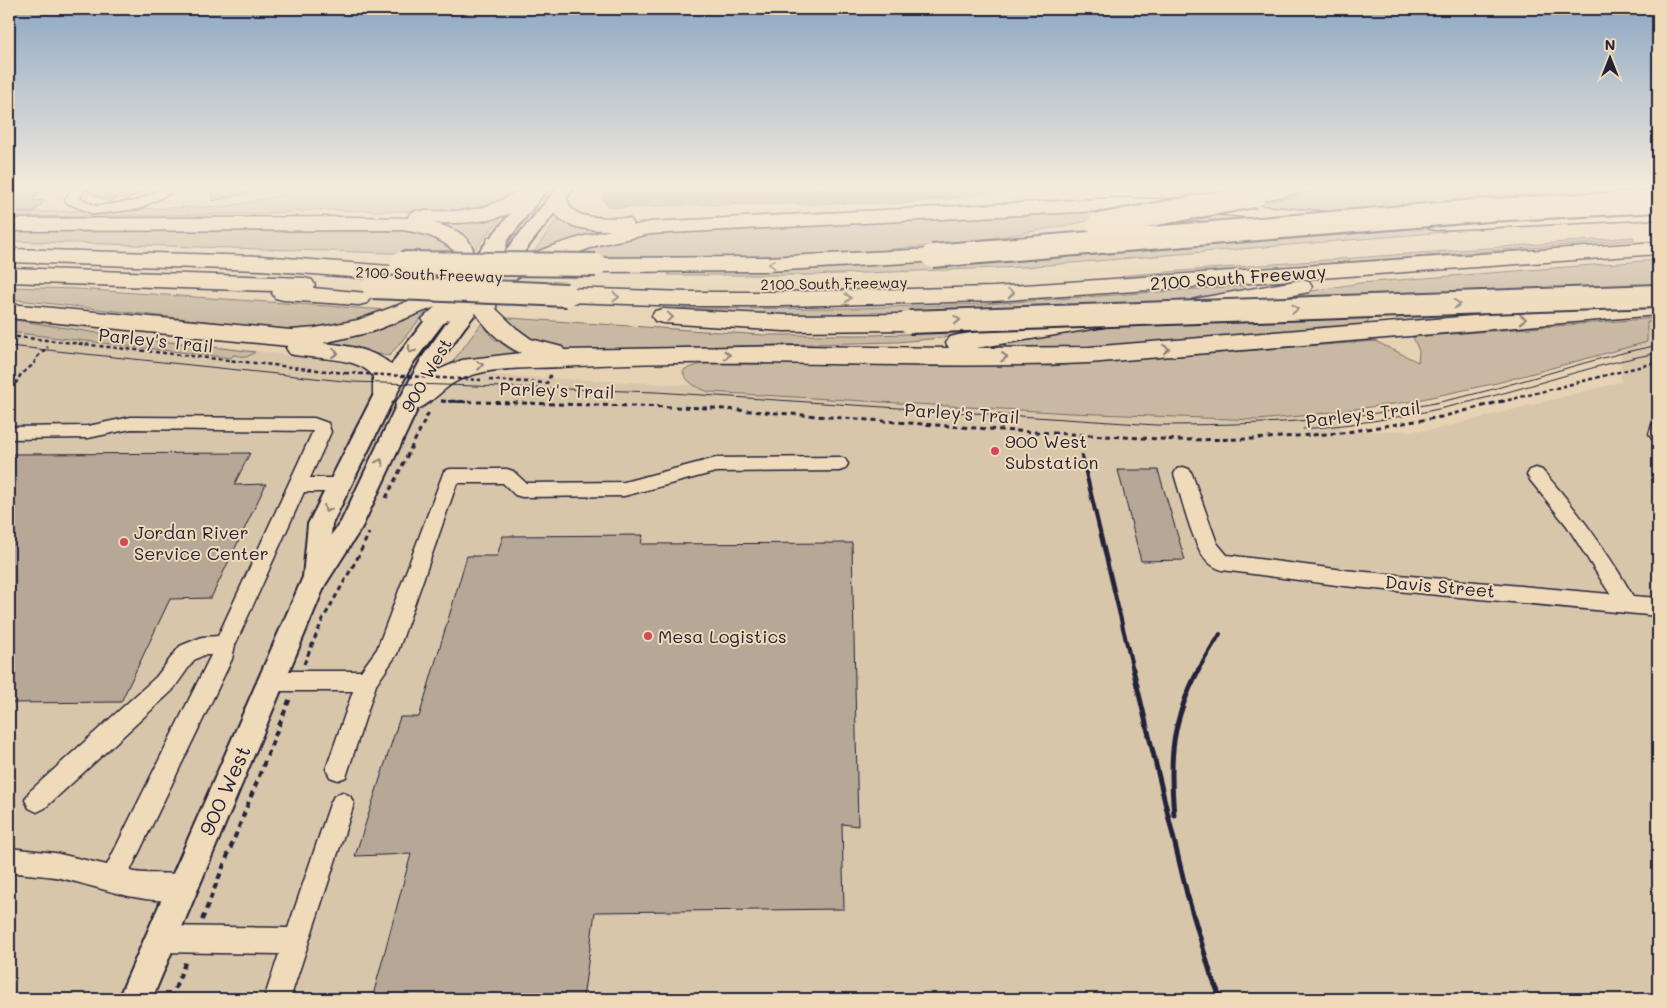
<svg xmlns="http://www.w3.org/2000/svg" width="1667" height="1008" viewBox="0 0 1667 1008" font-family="Mali,sans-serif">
	<rect width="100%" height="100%" fill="#e7d3b4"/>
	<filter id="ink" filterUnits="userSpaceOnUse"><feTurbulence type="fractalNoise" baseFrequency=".02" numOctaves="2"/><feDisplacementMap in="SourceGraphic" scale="10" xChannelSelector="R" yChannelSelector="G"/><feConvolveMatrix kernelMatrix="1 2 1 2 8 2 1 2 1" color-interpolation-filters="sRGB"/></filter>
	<g filter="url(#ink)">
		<!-- built -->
		<path fill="#d8c6ab" d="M9,317L351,364L506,376L1078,404L1333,410L1342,432L1433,430L1621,382L1620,326L1658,322V999H9Z"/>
		<!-- green -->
		<path fill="#c9b9a2" stroke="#766e6e" d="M325,187H523L496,206L464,212L317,210L255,214L9,217V213L229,206Z
			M1330,187H1645L1647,196L1359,217L1246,206L1316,192Z
			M1135,208C1097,221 1057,227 1017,234C868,259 717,257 566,256L607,243L648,234Z
			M1214,212L1311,220L1235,222L1230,220L1226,227L1081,239Z
			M504,214L475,249C464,232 445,226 427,221Z
			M558,221L610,230L531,256L554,223Z
			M1393,227L1443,228L1446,232L1023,267L811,275H668L669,272C856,271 1042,252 1228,237L1244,243L1243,236Z
			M398,229C420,232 442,236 455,255L9,241V231Z
			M1634,237V240L1111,280L1128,275Z
			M1658,260V291L1222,306L1360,283Z
			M1242,286L1245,290L1140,309L818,319L662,311V309L854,308L986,304Z
			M9,287L77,289L386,310L339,325L293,331L9,299Z
			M422,311L426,312L389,356L318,343Z
			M1561,311L1403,325L1395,317Z
			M509,318L764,335H869L1015,331L898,342L569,350L532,342L504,319Z
			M1369,318L1365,329L1103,350L975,349L1113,326Z
			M1658,318V321L1647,322V342L1497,383L1408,402L1301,416L1257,420L1071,413L709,392C699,388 686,383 683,372L685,369L702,364L810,362L1051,366L1375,341L1418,362L1419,351L1413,337Z
			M9,319L116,336L255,352L247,357L233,355L231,358L9,332Z
			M482,323L493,338L519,355L450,365Z"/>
		<!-- water -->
		<path fill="#a4968b" stroke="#70686b" d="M608,187H1012L957,198L905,203L677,205L619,208L608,206L602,198Z"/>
		<!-- building -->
		<path fill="#b6a796" stroke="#22223b" d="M9,187H44L32,201L45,200L33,213H9Z
			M88,187H150L126,200L119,197L110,202L86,191Z
			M212,187H248V193L212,201Z
			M250,453L234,485L266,484L211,598L170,599L121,702L9,703V454Z
			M1118,470H1158L1185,560L1141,561Z
			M643,535L641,544L852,543L858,826L842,824L844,909L595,912L583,999H372L411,854L355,856L400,717H419L467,556H497L503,536Z"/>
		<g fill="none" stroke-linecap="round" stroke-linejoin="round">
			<!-- minor casing -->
			<g stroke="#22223b" stroke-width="3">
				<path id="minor" d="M72,187H86L80,198L96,206L136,201L164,187H182L139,209L94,214L67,203L65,200Z
					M1651,187H1658V193L1653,192Z
					M131,417L314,418L328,423L331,432L310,478H339L346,480L348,485L346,490L339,492H304L235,645L232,659L130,871C150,876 172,870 191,878L195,887L191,896C154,911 93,884 55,877C40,875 24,874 9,872V848L55,853L107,865L211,655H204L194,660L172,691L45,808L37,812L29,808L25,800L29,792L156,677L180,646L202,637L218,636L313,431L131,429L88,438L9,439V427L88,426Z
					M1658,423V440L1652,439L1649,434L1652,425Z
					M839,457L845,459L848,464L845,469L839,471L716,472L624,496L522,497L515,495L503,483H457L397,654L376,685L346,777L338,780L330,777L326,769L353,691H272L264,688L261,681L264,674L272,671H361L377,649L444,471L450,469H507L513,471L526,483L624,482L716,458Z
					M1183,467L1189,469L1192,474L1217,543L1227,555L1344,570L1610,594L1567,526L1530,480L1527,475L1530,470L1536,468L1542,470C1577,509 1607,551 1633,596L1658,598V616L1344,586L1222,570C1215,568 1208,563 1203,556C1191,538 1181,496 1174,474L1177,469Z
					M342,792L350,796L354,804L290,999H264L279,954L159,952L150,948L146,939L150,930L159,926L288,928L330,804L334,796Z"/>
			</g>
			<!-- major casing -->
			<g stroke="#22223b" stroke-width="4">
				<path id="major" d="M532,187H549L487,267L480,269L473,267L471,263L473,259Z
					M558,187H575L464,328L439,363L362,527L325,585L152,999H118L303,577L308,524L374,394L395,359L443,297L450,295L457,297L460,301L413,363L396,394L332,524L331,535L341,522L397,404L423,356L450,318Z"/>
			</g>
			<!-- highway casing -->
			<g stroke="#22223b" stroke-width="3">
				<path id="highway" d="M521,187H544C520,222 471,224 434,223C473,234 477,245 475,283L476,269L488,238L496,237L504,238L507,243L498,270C531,252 574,237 611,230C586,231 556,228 548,200L551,196L558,194L565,196C568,199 568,203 570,206C580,223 615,215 630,219L633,223L632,226L650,222L1118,198L1189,200L1330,212L1337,214L1340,218L1337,222L1330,224L1189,212L1118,210L650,234L598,245L526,273L497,289L496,309L516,328L531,339L562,347L564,350L798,346L949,348L946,343L950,337L958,335L1096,314L1104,317L1108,322L1104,327L976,348L1089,347L1658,301V315L1089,363C913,371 737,356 561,367C527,369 487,366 457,381C438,391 422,417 399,410L395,404L399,398L438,370L462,360L521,353C502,345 485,328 474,310V303L471,315L468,320L460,322L450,318C442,325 437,327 426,324L422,319L435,307L371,332L323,343C351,345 419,357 394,400L385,403L376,400L373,394V376C357,355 313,360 290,354L286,348L288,346L9,318V304L291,330L315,328L358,320L401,304L453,282V250C439,237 422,233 403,230L9,231V219L350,217L408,218L410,213L417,211C457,211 488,215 521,187Z
					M1267,187H1310L1307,191L1254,202L1247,200L1244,196L1247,192Z
					M1658,207V219L1435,230L1428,228L1425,224L1428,220L1435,218Z
					M1658,242V254L994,301L781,306H687L567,302L559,300L556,295L559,290L567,288L687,292H781L994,287Z
					M9,249L261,256L390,266L398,268L401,273L398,278L390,280L261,270L9,262Z
					M932,249L940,251L943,256L940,261L768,271L596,272L588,270L585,265L588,260L596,258L768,257Z
					M9,268L304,278L312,280L315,285L313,288L367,293L370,298L367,303L359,305L283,300L275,298L272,293L273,291L9,282Z
					M1301,280L1309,282L1312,287L1309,292L1200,312L1192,310L1189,305L1192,300L1200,298Z
					M663,309L784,315L909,314L917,317L921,322L917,327L909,330L784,331L663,323L655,321L652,316L655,311Z"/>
			</g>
			<!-- path-far2 -->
			<path stroke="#22223b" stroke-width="2.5" stroke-dasharray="4 3" stroke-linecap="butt" d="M9,336L345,373
				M489,380L547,383L550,376H548
				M9,387L16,383L21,374L34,364L36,358L48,347
				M441,401L469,402
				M1501,402L1658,362"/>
			<!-- path-far1 -->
			<path stroke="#22223b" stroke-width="3" stroke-dasharray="5 4" stroke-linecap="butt" d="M441,401L711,408L1015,431L1179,440L1252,439L1341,433L1441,417L1506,400
				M386,498L430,410
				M304,664L323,619L358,557L369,533"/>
			<!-- path -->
			<path stroke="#22223b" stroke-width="4" stroke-dasharray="6 5" stroke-linecap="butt" d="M202,920L290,698
				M171,999L187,958"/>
			<!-- minor -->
			<use href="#minor" fill="#efdab9" fill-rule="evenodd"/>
			<!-- major -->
			<use href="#major" fill="#efdab9" fill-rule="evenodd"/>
			<!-- highway -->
			<use href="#highway" fill="#efdab9" fill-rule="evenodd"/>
			<!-- tram -->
			<path stroke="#22223b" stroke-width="1" d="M9,346L353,382L656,392L1156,425C1249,425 1343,422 1435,403C1510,388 1582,360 1658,345
				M1303,429C1366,424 1428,413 1489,397C1546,382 1601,363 1658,353"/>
			<!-- rail-far1 -->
			<path stroke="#22223b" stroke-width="4" d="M1082,456L1133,670
				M1198,670L1220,634"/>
			<!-- rail -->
			<path stroke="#22223b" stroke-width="5" d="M1133,669L1187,894L1211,975L1221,999
				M1174,815C1169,757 1171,722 1199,669"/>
			<!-- highway-bridge casing -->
			<g stroke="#22223b" stroke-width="26" stroke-linecap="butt">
				<path id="highway-bridge" d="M1098,225L1254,196
					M932,256L1489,210L1658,201
					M401,263L596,265
					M373,287L567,295
					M909,322L1658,296"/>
			</g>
			<!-- path-bridge -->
			<path stroke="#22223b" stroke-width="2.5" stroke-dasharray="4 3" stroke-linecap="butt" d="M345,373L481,380"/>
			<!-- highway-bridge -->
			<use href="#highway-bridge" stroke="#efdab9" stroke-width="22"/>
		</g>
		<!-- one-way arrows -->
		<defs><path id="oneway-chevron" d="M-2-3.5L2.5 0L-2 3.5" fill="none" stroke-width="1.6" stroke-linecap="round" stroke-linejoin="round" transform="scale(1.25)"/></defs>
		<g stroke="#887e7a">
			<use href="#oneway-chevron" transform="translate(772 264) rotate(178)"/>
			<use href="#oneway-chevron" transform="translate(1011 293) rotate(-3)"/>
			<use href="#oneway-chevron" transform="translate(616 297) rotate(2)"/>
			<use href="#oneway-chevron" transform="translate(848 298) rotate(-1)"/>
			<use href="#oneway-chevron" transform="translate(1457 304) rotate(-2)"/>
			<use href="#oneway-chevron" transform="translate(1295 309) rotate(-1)"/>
			<use href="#oneway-chevron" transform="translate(670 317) rotate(3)"/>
			<use href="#oneway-chevron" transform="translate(1523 319) rotate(-5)"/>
			<use href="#oneway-chevron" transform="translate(957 320) rotate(-2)"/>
			<use href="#oneway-chevron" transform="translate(1166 349) rotate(-5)"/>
			<use href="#oneway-chevron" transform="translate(411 350) rotate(127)"/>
			<use href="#oneway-chevron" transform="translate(335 353) rotate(7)"/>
			<use href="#oneway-chevron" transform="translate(727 355) rotate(-1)"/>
			<use href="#oneway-chevron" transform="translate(1004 357) rotate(1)"/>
			<use href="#oneway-chevron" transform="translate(480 365) rotate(-8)"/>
			<use href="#oneway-chevron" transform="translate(380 462) rotate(-65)"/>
			<use href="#oneway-chevron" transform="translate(327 509) rotate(116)"/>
		</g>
	</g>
	<!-- sky -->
	<linearGradient id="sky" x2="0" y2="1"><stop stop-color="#8da8c3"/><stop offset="0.57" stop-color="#f4ebdd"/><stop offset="1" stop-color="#f4ebdd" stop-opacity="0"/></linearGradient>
	<rect width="1667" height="329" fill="url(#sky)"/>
	<!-- markers -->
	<g fill="#d1495b" stroke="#efdab9" stroke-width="2">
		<circle cx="995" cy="451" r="5"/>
		<circle cx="124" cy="542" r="5"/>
		<circle cx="648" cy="636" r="5"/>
	</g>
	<g text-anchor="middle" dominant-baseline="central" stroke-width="4" stroke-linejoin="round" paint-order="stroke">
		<!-- far-street labels -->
		<g font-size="15" fill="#22223b" stroke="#efdab9">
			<text transform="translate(429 274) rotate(2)">2100 South Freeway</text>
			<text transform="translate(834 283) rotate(-1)">2100 South Freeway</text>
		</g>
		<!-- street labels -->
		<g font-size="18" fill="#22223b" stroke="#efdab9">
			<text transform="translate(1238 277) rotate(-4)">2100 South Freeway</text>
			<text transform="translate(156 340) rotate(6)">Parley's Trail</text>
			<text transform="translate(426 375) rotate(-60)">900 West</text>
			<text transform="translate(557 390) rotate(2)">Parley's Trail</text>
			<text transform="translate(962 413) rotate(4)">Parley's Trail</text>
			<text transform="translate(1363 414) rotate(-7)">Parley's Trail</text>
			<text transform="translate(1440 586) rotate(5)">Davis Street</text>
		</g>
		<!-- poi labels -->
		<g font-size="18" fill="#22223b" stroke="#efdab9" text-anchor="start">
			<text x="1005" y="441">900 West<tspan x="1005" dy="21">Substation</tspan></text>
			<text x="134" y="532">Jordan River<tspan x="134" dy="21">Service Center</tspan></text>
			<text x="658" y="636">Mesa Logistics</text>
		</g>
		<!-- near-street labels -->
		<g font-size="21" fill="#22223b" stroke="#efdab9">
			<text transform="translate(224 790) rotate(-66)">900 West</text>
		</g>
	</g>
	<!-- margin -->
	<rect width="1667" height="1008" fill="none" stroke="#efdab9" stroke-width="30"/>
	<rect x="15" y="15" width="1637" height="978" fill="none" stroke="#22223b" stroke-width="2" filter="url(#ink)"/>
	<!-- north arrow -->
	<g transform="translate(1610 58)" stroke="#efdab9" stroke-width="4" paint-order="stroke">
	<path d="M0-4L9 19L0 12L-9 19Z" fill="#22223b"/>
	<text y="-8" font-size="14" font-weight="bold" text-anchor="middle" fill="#22223b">N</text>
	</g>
</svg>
